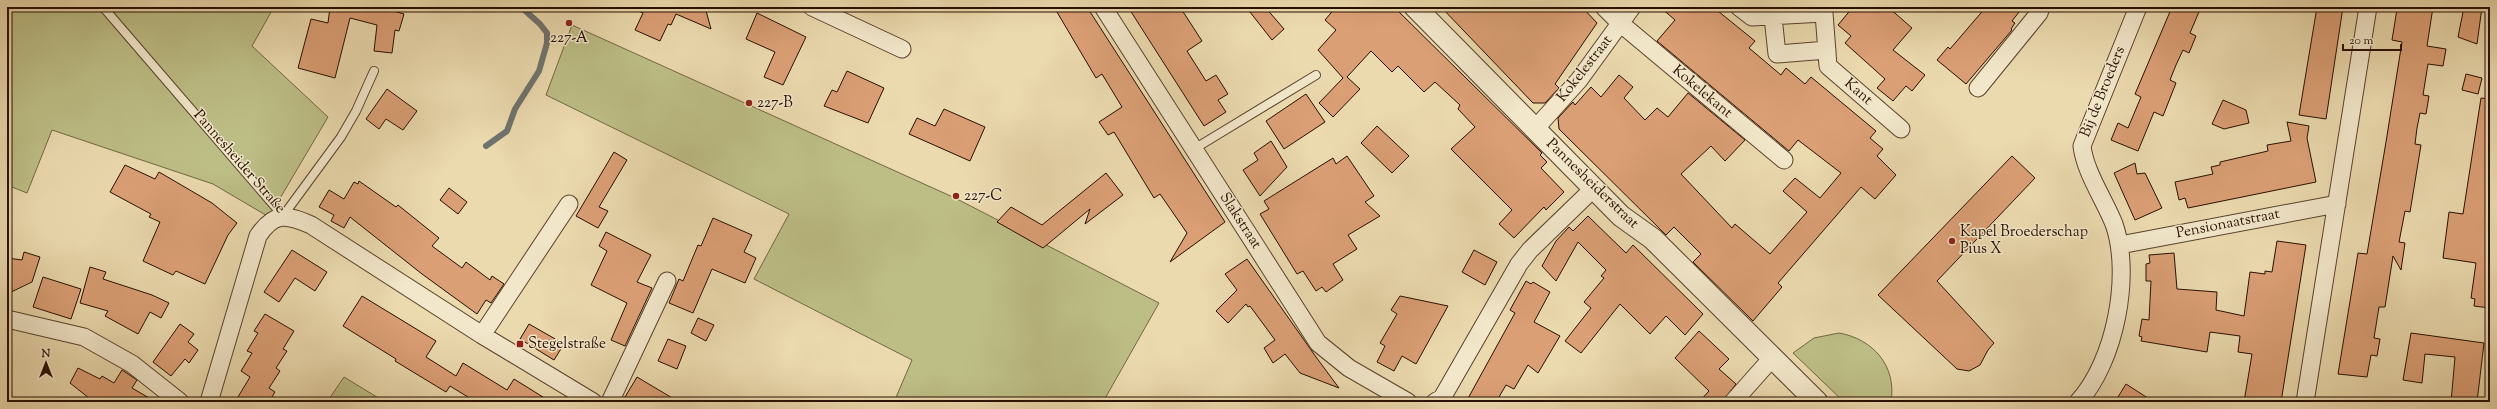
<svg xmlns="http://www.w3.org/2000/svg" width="2497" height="409" viewBox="0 0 2497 409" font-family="'Sorts Mill Goudy',serif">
	<rect width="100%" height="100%" fill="#ebdaae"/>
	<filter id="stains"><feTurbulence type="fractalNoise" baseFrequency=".005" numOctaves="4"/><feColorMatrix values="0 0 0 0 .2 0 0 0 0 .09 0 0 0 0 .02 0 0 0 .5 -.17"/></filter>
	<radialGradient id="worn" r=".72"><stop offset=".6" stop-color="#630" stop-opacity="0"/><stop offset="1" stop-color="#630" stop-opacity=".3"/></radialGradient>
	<!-- green -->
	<path fill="#bdbe86" stroke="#726643" d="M7,7H274L252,46L328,117L269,217L213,184L52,130L27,193L7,185Z
		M572,25L955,198L1159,303L1103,402H894L912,360L754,279L789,214L546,95Z
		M1839,333C1873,339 1897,366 1891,402H1844L1793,353L1814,338Z
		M344,377L385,402H327Z"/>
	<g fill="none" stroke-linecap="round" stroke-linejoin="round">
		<!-- stream -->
		<path stroke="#6f736e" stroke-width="6" d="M486,146L507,131L515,109L539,71L547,43V33L540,24L521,7"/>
	</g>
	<!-- building -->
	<path fill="#db9f75" stroke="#280e00" d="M330,7H380L404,14L399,31L395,30L392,53L374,51L377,25L350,18L335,78L298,68L311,19L328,23Z
		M629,7H705L711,29L676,14L671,25L668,24L660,41L635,30L643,13Z
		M1054,7H1087L1225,222L1170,262L1187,233L1160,194L1154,198L1114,132L1108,135L1099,122L1122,107L1102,74L1096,78Z
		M1128,7H1180L1202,41L1187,51L1206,81L1216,75L1228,94L1218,100L1226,112L1204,126Z
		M1246,7H1265L1284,29L1272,40Z
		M1336,7H1394L1542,153L1540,155L1547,162L1541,168L1564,192L1546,210L1544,207L1514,238L1499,224L1512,210L1451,149L1475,127L1458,109L1460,105L1435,82L1424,92L1398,66L1392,72L1371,51L1347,77L1360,89L1333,117L1319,103L1343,78L1318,50L1336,30L1325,20Z
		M1441,7H1582L1597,23L1555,84L1559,88L1545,103H1533Z
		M1660,7H1713L1755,41L1749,48L1781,75L1786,68L1805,84L1811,77L1876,131L1870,138L1883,149L1877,156L1896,175L1875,199L1861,187L1778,283L1782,287L1753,321L1693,262L1701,254L1674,227L1666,235L1559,129L1558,118L1573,102L1575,105L1591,87L1601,97L1619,75L1633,87L1624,98L1645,120L1657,108L1668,117L1688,93L1745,140L1725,161L1711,146L1681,174L1732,228L1735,224L1770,254L1807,212L1783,191L1795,178L1820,198L1841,173L1798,140L1789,151L1657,41L1675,20Z
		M1853,7H1888L1912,28L1893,50L1925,75L1912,91L1906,86L1893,101L1877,88L1885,79L1845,43L1851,36L1838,25Z
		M1986,7H2023L2012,21L2015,23L2011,29L2012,30L1966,84L1937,60L1948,47L1950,49Z
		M2172,7H2201L2190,33L2196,36L2189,53L2183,50L2176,65L2170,80L2176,83L2163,116L2154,112L2138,151L2111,140L2118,123L2128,128L2141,97L2135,94Z
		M2317,7H2343L2326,119L2299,115Z
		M2415,7H2433L2427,46L2446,49L2443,66L2428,64L2423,95L2429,96L2426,114L2420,113L2417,128L2415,144L2421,145L2410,212L2405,211L2399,242L2405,243L2401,270L2393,256L2385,307H2379L2374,338L2380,339L2377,356L2371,355L2367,377L2338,374L2358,253L2367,254L2386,142L2402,42L2392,40L2397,9L2414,11Z
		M2464,7H2482L2477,44L2458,37Z
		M757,13L806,37L783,85L764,77L775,52L746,39Z
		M847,71L884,88L868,123L824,106L832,90L837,92Z
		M2466,74L2482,78L2478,94L2462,90Z
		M387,89L417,111L403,130L386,119L379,129L366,119Z
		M1306,94L1325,122L1284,149L1266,121Z
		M2481,98L2490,99V308L2474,306L2475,299L2471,298L2476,263L2443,258L2449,212L2463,214Z
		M2223,100L2246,110L2249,123L2224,129L2212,124Z
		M944,109L985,127L970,161L909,134L917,118L935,126Z
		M2287,122L2309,126L2307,138L2316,182L2188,208L2185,198L2179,200L2175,182L2213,174L2211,167L2220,165V162L2268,151L2267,145L2291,141Z
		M1377,126L1409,156L1392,173L1361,143Z
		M1271,141L1287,167L1260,196L1243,170L1258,160L1254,153Z
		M614,152L627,160L599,207L608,211L598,228L576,216Z
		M1347,156L1374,196L1365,202L1380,216L1348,235L1357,249L1333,264L1343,280L1326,292L1322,287L1316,291L1303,271L1297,274L1260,214L1269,209L1264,201L1333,158L1336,164Z
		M2012,156L2035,178L1937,281L1994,343L1988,350L1980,365L1969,371L1957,369L1878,295Z
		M2135,163L2137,174L2145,173L2162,208L2135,220L2114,173Z
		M125,165L155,179L159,172L212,203L237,223L228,235L205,284L176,271L173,275L143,261L160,222L149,217L151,214L110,192Z
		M1106,173L1123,195L1085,224L1090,209L1043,248L997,222L1011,207L1042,225Z
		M359,181L396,207L398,205L439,238L432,246L462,268L466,262L490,280L492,276L504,284L491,303L486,300L477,314L422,274L350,217L344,228L331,221L334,215L319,207L329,190L344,199L354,182L358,184Z
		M449,188L467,202L458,214L440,200Z
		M1588,216L1626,253L1633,245L1703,314L1685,335L1666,316L1650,334L1620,304L1581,353L1565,341L1591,308L1584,302L1604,278L1601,276L1606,270L1578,242L1556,281L1542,266L1556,241L1569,227L1573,231Z
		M713,218L752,235L744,252L756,258L745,283L712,269L693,313L669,303L679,279L683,281L698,245L701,246Z
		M606,232L651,255L637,282L652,288L625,346L611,340L627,303L591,285L607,251L599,246Z
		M2277,241L2306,245L2281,402H2244L2252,354L2238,352L2240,336L2210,332L2207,352L2141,341L2142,337L2139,336L2142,319L2149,320L2151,281H2146V264L2150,263L2149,255L2174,253L2177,289L2217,292L2216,310L2244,316L2250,272L2265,274V271L2272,272Z
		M292,250L327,272L315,291L295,278L279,302L264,292Z
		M1474,250L1497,262L1485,285L1462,272Z
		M24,252L40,257L32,282L7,294V258L22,260Z
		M1247,259L1316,357L1339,388L1300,373L1285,354L1273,363L1264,348L1275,340L1250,306L1248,307L1246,304L1228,323L1216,311L1237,290L1225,274Z
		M90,267L106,272L103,279L152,295L169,303L161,318L150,312L138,334L105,316L108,311L80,303Z
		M43,277L81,289L71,319L33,307Z
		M1526,281L1531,284L1533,282L1550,292L1534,322L1560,336L1538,373L1528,365L1514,389L1506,385L1496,402H1466L1515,313L1510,310Z
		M362,296L436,341L426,357L456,376L463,363L507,390L514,379L551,402H476L450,386L446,392L395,361L396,359L343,326Z
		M1400,296L1448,306L1416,364L1402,356L1394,371L1377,362L1385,346L1380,343L1397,314L1391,310Z
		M265,314L294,331L283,349L287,351L276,368L280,371L269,388L275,392L269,402H235L250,377L241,371L252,353L247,351L258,333L254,331Z
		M698,318L714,325L706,341L691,333Z
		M180,324L194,334L188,342L198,350L189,363L185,359L171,376L153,362Z
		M529,324L564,344L554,360L520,339Z
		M1699,331L1729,359L1719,369L1736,384L1722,402H1699L1709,391L1675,358Z
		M2411,333L2484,343L2477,402H2451L2455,357L2425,354L2422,383L2403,380Z
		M668,339L686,346L677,369L658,361Z
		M78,368L100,379L102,376L114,383L122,370L137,380L132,388L156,402H94L70,383Z
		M637,377L679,402H622Z
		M2126,384L2154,402H2127L2118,397Z"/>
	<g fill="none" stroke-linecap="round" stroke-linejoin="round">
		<!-- service casing -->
		<g stroke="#59412c" stroke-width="10">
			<path id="service" d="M103,7L283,216L341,137L356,111L374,71
				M1194,149L1316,75"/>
		</g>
		<!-- minor casing -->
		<g stroke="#59412c" stroke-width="19">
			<path id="minor" d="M812,7L902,49
				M1103,7L1318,343L1349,368L1408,402
				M1604,7L1620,23L1784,160
				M1739,7L1752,17L1824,13L1828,66L1901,129
				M1773,17L1777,54L1827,50
				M1978,88L2039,13L2041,7
				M1535,129L1579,80L1632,7
				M2120,245L2337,204
				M7,319L84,337L132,364L180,402
				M482,335L569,204
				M209,402L258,236C274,212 286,214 311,225L482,335L593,402
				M610,402L667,281
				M1435,402L1442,398L1519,264L1530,250L1594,188
				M1733,402L1772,358
				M2078,402C2115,362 2132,275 2114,224C2104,199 2085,172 2082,146L2138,7
				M2305,402L2368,7"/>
		</g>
		<!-- tertiary casing -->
		<g stroke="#59412c" stroke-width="23">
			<path id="tertiary" d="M1415,7L1621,216L1653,239L1817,402"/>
		</g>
		<!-- service -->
		<use href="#service" stroke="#f2e7ca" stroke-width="8"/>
		<!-- minor -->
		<use href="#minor" stroke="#f2e7ca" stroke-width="17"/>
		<!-- tertiary -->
		<use href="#tertiary" stroke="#f2e7ca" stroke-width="21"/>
	</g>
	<!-- markers -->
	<g fill="#8f2418" stroke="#f2e7ca" stroke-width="1.5">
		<circle cx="569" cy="23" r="4"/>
		<circle cx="749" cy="103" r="4"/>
		<circle cx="956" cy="196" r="4"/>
		<circle cx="1952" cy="241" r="4"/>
		<rect x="516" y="340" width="8" height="8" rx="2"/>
	</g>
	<g text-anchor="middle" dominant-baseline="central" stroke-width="3" stroke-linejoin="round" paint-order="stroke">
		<!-- poi labels -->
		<g font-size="15" fill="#280e00" stroke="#f2e7ca" text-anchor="start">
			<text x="569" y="38" text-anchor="middle">227-A</text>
			<text x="757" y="103">227-B</text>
			<text x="964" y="196">227-C</text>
			<text x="1960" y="232">Kapel Broederschap<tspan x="1960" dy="17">Pius X</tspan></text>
			<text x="528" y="344">Stegelstraße</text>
		</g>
		<!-- street labels -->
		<g font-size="15" fill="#280e00" stroke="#f2e7ca">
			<text transform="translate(1585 69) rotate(-52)">Kokelestraat</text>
			<text transform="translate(1702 92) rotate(40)">Kokelekant</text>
			<text transform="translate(1858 92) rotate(41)">Kant</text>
			<text transform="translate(2103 92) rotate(-68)">Bij de Broeders</text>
			<text transform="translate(239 162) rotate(49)">Pannesheider Straße</text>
			<text transform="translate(1592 184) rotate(44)">Pannesheiderstraat</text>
			<text transform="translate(1240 221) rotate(57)">Slakstraat</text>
			<text transform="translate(2228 224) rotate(-11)">Pensionaatstraat</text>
		</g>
	</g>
	<!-- margin -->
	<rect width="2497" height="409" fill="none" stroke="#ebdaae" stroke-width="24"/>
	<rect x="8" y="8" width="2481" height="393" fill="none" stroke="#280e00" stroke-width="2"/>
	<rect x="12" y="12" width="2473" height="385" fill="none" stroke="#280e00"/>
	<!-- north arrow -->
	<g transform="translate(46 363)" stroke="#f2e7ca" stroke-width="3" paint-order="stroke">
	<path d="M0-3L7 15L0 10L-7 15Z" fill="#280e00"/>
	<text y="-6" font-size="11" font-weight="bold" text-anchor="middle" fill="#280e00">N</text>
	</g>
	<!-- scale -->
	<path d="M2343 44v6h58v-6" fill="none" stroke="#280e00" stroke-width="2"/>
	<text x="2349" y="44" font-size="12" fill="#280e00" stroke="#f2e7ca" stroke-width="3" paint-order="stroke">20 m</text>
	<rect width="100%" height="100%" filter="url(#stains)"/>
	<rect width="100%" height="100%" fill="url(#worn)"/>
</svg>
